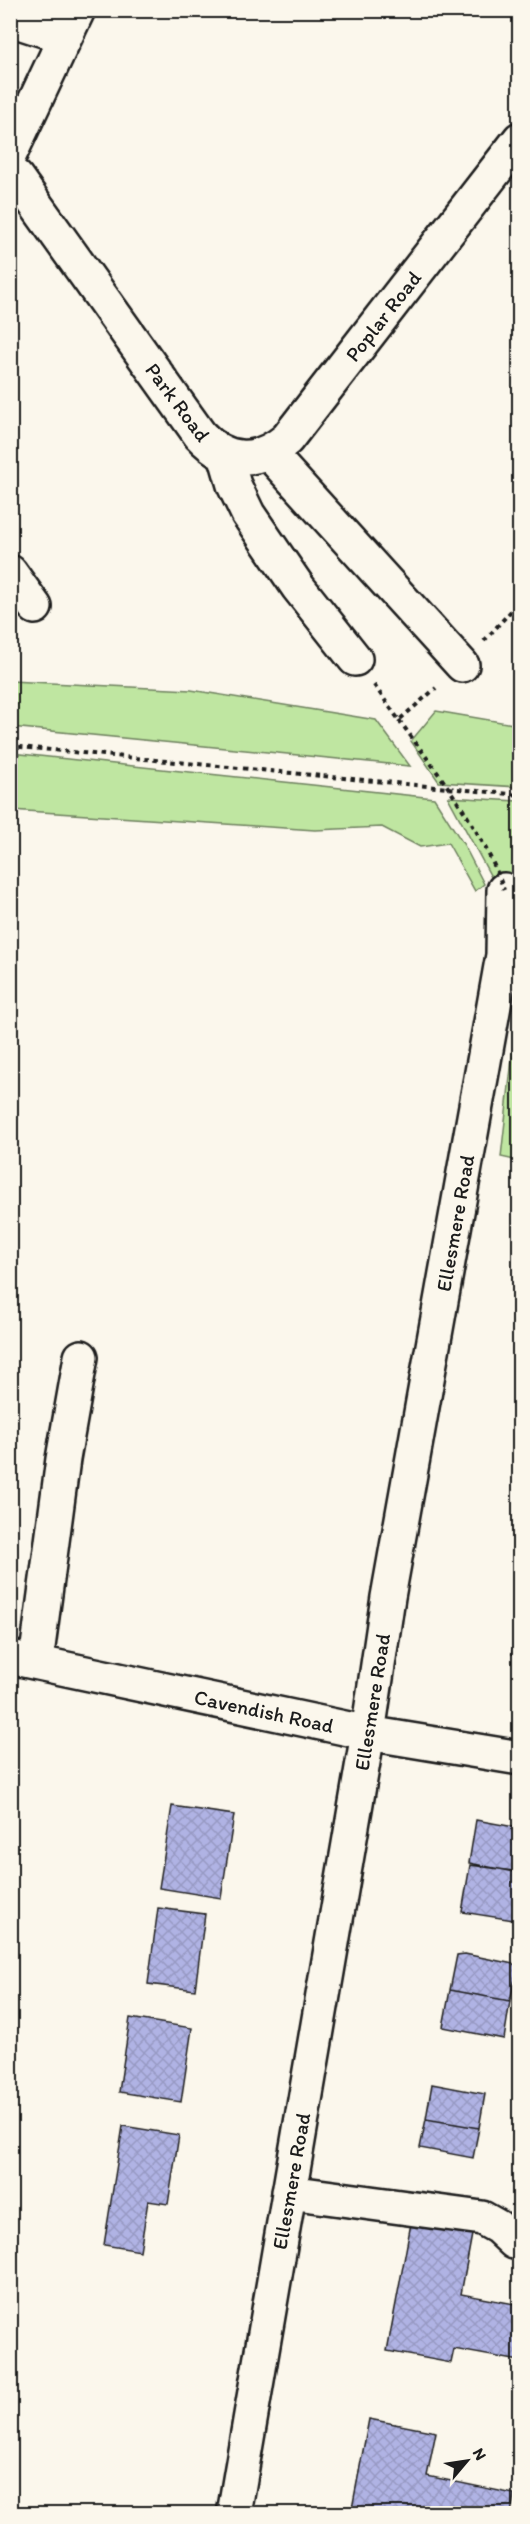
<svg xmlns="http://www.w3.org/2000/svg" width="530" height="2524" viewBox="0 0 530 2524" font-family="Itim,sans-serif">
	<defs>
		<pattern id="building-cross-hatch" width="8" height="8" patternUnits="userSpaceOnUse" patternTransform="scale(1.5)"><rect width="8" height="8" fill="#b0b3e4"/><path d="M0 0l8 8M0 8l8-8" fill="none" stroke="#9799c3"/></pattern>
	</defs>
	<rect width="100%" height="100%" fill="#fbf7ec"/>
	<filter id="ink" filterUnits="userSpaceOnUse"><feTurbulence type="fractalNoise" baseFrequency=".0167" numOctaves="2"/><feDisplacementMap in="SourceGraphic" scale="12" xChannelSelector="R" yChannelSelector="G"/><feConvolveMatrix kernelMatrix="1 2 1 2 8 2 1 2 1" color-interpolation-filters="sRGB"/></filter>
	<g filter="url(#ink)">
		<!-- green -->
		<path fill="#bfe6a1" stroke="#6e815e" stroke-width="1.5" d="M10,681L191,690L376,720L410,766L11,727Z
			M436,711L519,725V787L439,782L411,741Z
			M11,753L434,798L464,845L484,884L475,891L448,843L420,847L382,827L315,830L11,810Z
			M448,797L519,801V879L496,886Z
			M519,997L520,1161H519L501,1157Z"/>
		<!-- building -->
		<path fill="url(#building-cross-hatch)" stroke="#1c1c1c" stroke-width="1.5" d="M516,1625L520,1626V1655L512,1654Z
			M172,1806L234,1815L221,1898L159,1888Z
			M476,1820L520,1828V1873L469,1863Z
			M470,1865L520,1872V1921L462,1912Z
			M158,1908L205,1914L195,1990L148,1984Z
			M465,1954L518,1965L510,2001L450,1990L457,1955Z
			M450,1990L510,2001L504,2039L443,2027Z
			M130,2018L192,2028L181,2102L119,2092Z
			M432,2084L485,2094L479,2128L426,2119Z
			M426,2119L479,2128L473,2158L420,2148Z
			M123,2126L179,2135L168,2204L148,2201L140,2251L104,2245Z
			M412,2218L473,2229L461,2294L520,2305V2361L454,2349L451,2363L387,2351Z
			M369,2419L436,2432L427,2476L514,2494L511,2514H351Z"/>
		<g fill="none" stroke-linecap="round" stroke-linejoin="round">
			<!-- minor casing -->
			<g stroke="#1c1c1c" stroke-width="38">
				<path id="minor" d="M10,19L65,37
					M10,154L78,10
					M10,173L16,177L200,435C227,464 257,464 287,439L520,139
					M268,452L462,665
					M225,454L234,485L248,514L298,587L355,659
					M10,572L35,607
					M10,1657L368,1733L520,1758
					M36,1662L63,1459L81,1357
					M289,2192L482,2218L498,2227L514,2242
					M234,2514L368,1733L388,1597L503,955L504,890"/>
			</g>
			<!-- path -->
			<path stroke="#1c1c1c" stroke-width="4" stroke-dasharray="4.5 4.5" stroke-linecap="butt" d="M484,641L520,601
				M374,685L399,720L436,688
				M10,746L520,795"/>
			<!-- minor -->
			<use href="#minor" stroke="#fbf7ec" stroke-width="33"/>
			<!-- path-bridge -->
			<path stroke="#1c1c1c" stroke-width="4" stroke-dasharray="4.5 4.5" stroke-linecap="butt" d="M399,720C438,774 481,826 504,890"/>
		</g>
	</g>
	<g text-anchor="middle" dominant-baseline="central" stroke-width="4.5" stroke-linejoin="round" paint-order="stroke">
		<!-- street labels -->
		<g font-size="21" fill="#1c1c1c" stroke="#fbf7ec">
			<text transform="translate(383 316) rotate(-52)">Poplar Road</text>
			<text transform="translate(178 402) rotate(53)">Park Road</text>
			<text transform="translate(455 1223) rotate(-80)">Ellesmere Road</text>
			<text transform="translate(372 1702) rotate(-81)">Ellesmere Road</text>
			<text transform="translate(264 1711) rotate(12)">Cavendish Road</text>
			<text transform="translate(291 2181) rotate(-80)">Ellesmere Road</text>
		</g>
	</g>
	<!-- margin -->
	<rect width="530" height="2524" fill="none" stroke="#fbf7ec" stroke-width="36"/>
	<rect x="18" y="18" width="494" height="2488" fill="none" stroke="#1c1c1c" stroke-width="2" filter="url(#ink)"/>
	<!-- north arrow -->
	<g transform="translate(467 2461) rotate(61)" stroke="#fbf7ec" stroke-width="4.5" paint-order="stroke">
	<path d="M0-4.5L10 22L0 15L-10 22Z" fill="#1c1c1c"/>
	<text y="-9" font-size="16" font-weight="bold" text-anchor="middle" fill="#1c1c1c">N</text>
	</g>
</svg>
